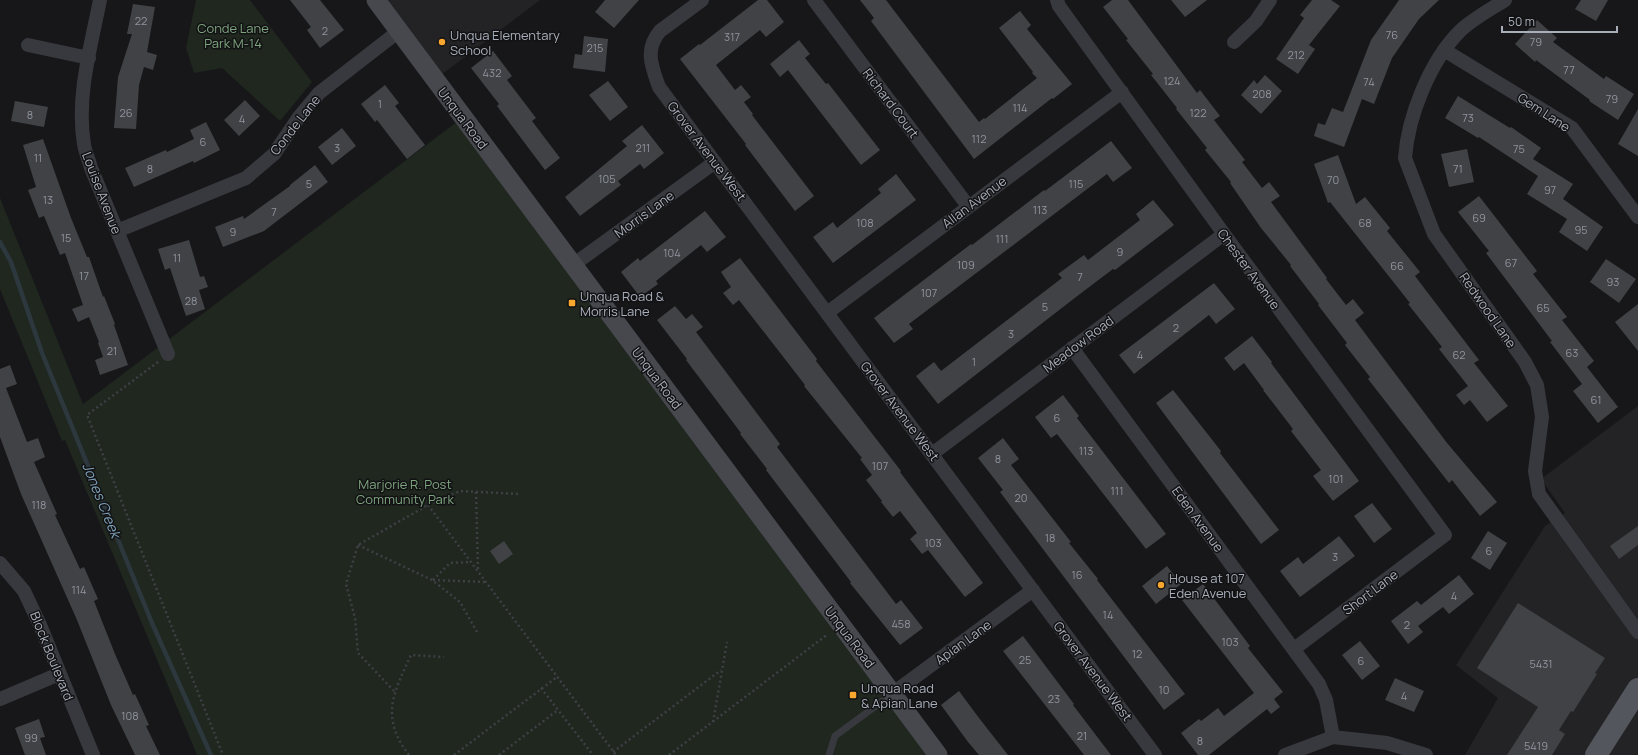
<svg xmlns="http://www.w3.org/2000/svg" width="1638" height="755" viewBox="0 0 1638 755" font-family="Manrope,sans-serif">
	<rect width="100%" height="100%" fill="#171719"/>
	<!-- built -->
	<path fill="#232326" d="M368,0H540L429,84Z
		M1638,406V755H1465L1498,698L1456,665L1545,526L1565,513L1541,479Z"/>
	<!-- green -->
	<path fill="#1f271f" d="M196,0H250L312,82L280,121L222,68L194,73L186,48Z
		M458,121L930,755H197L65,440L62,441L0,289V198L83,404Z"/>
	<g fill="none" stroke-linecap="round" stroke-linejoin="round">
		<!-- stream -->
		<path stroke="#2c373e" stroke-width="4.5" d="M0,242L11,262L42,353L152,623L211,755"/>
	</g>
	<!-- building -->
	<path fill="#414246" d="M290,0H320L344,30L320,48L307,30L311,27Z
		M605,0H639L614,28L595,12Z
		M758,0H767L784,22L766,37L760,30L716,65L735,90L741,85L751,97L744,102L753,114L752,115L814,196L795,211L745,145L746,144L680,59L699,44L700,45Z
		M860,0H886L979,122L984,118L985,119L1037,78L1032,73L1033,72L999,28L1020,11L1031,25L1027,29L1072,84L1053,99L1052,98L974,159L871,21L874,18Z
		M1112,0H1128L1197,93L1200,90L1220,116L1214,120L1245,160L1242,162L1262,188L1269,182L1280,196L1271,202L1327,278L1326,279L1346,305L1353,299L1364,313L1355,320L1447,443L1497,502L1480,516L1452,480L1449,483L1368,379L1370,377L1345,345L1347,343L1318,305L1319,304L1290,266L1291,265L1261,228L1230,183L1231,182L1205,150L1207,148L1176,109L1177,108L1151,75L1153,74L1126,40L1128,39L1103,7Z
		M1171,0H1207L1185,17Z
		M1312,0H1331L1340,6L1309,45L1315,49L1298,74L1276,59L1304,18L1300,15Z
		M1399,0H1439L1419,19L1392,58L1374,104L1362,99L1344,147L1314,136L1318,123L1325,125L1332,108L1343,112L1371,40Z
		M1581,0H1608L1596,21L1575,9Z
		M133,4L155,7L147,52L157,55L153,70L144,67L139,85L136,129L114,128L118,77L132,34H127Z
		M1537,20L1557,38L1553,42L1604,79L1606,76L1634,94L1618,120L1589,101L1590,100L1536,60L1535,62L1515,44Z
		M584,36L608,39L605,72L573,68L575,54L582,55Z
		M799,40L810,54L805,58L826,84L828,83L880,150L861,165L788,70L780,77L770,64Z
		M493,51L512,76L507,80L536,118L532,121L560,158L545,170L497,106L499,104L471,68Z
		M1265,75L1282,91L1261,114L1241,95L1254,80L1257,84Z
		M608,81L628,107L610,121L589,95Z
		M385,85L399,103L395,106L425,145L407,159L377,120L375,122L361,104Z
		M1458,96L1510,128L1511,127L1541,148L1533,159L1573,184L1563,199L1603,227L1587,251L1559,232L1567,219L1527,194L1538,176L1479,137L1478,138L1445,118Z
		M245,100L260,116L239,136L224,120Z
		M15,101L48,107L44,127L11,121Z
		M1638,109V156L1618,144Z
		M206,122L220,150L194,163L193,161L134,187L125,168L166,150L167,152L194,139L190,130Z
		M642,125L664,153L644,169L640,164L618,181L621,185L580,216L565,197L627,146L622,141Z
		M342,128L356,146L332,165L318,147Z
		M43,139L71,218L87,257H89L103,297L104,296L115,324L114,325L128,365L100,375L95,360L103,357L98,343L99,342L89,317L78,322L72,309L83,305L65,253L60,255L44,216L39,218L28,190L36,187L23,145Z
		M1111,141L1132,168L1113,182L1107,174L909,324L913,329L894,343L874,318L971,244L972,245L1044,190L1045,191Z
		M1467,149L1474,182L1449,187L1441,154Z
		M1338,155L1356,204L1365,197L1390,228L1387,231L1420,272L1415,276L1479,360L1474,363L1508,406L1487,422L1470,400L1464,405L1456,395L1468,386L1439,349L1442,347L1408,304L1410,303L1330,202L1328,203L1314,164Z
		M315,165L328,182L264,231L223,247L215,227L243,216L244,219L290,186V185Z
		M896,174L916,200L833,263L813,237L833,222L837,228L881,193L878,189Z
		M1479,196L1537,271L1533,274L1567,317L1562,320L1594,361L1587,367L1618,407L1598,423L1573,391L1582,384L1550,342L1552,341L1486,253L1489,251L1458,212Z
		M1153,200L1174,225L1115,270L1113,269L1076,297L938,404L916,376L934,362L941,371L1062,278L1058,274L1084,255L1088,260L1140,220L1136,214Z
		M705,211L726,237L707,252L701,245L656,281L658,284L640,297L621,272L638,258L640,261Z
		M189,240L200,277L204,276L208,287L199,290L205,309L186,316L170,268L165,270L158,249Z
		M740,258L817,359L816,361L901,471L900,472L983,583L965,597L928,550L922,554L910,539L917,533L900,511L893,517L881,502L882,501L866,480L872,475L860,459L862,458L804,386L805,385L739,300L733,305L723,293L731,287L721,272Z
		M1606,259L1636,279L1619,303L1590,282Z
		M1214,283L1235,309L1216,324L1209,315L1134,374L1119,355Z
		M1638,304V351L1615,322Z
		M675,306L686,319L692,314L703,327L696,332L780,444L777,447L896,604L901,600L923,628L900,645L850,583L851,582L766,470L767,469L740,434L741,433L686,360L687,359L657,320Z
		M1252,336L1272,362L1271,363L1359,481L1333,501L1313,476L1321,470L1291,431L1293,429L1263,390H1264L1244,363L1234,371L1224,358Z
		M10,365L17,384L6,388L27,442L38,438L45,457L34,462L57,514L55,515L80,569L84,567L98,599L94,601L115,654L133,695L135,694L149,725L146,726L160,755H135L111,705L77,620L21,494L0,437V369Z
		M1173,390L1221,451L1220,453L1279,530L1261,544L1156,403Z
		M1063,395L1079,416L1077,418L1166,534L1146,549L1057,434L1051,438L1035,417Z
		M1003,438L1019,459L1011,465L1071,542L1069,543L1098,579L1097,580L1185,694L1164,710L1000,492L1003,490L978,458Z
		M1372,503L1392,529L1374,543L1354,516Z
		M1638,526V545L1619,559L1610,546Z
		M1488,531L1507,543L1490,570L1471,558Z
		M1339,536L1355,556L1300,597L1280,571L1298,557L1303,564Z
		M504,541L513,554L499,564L490,551Z
		M1167,566L1181,584L1156,604L1142,586Z
		M1459,575L1474,594L1449,614L1443,607L1418,626L1423,632L1408,644L1391,621L1417,601L1421,605Z
		M1203,584L1250,646L1248,648L1283,692L1274,699L1280,707L1271,714L1267,709L1209,755H1198L1181,733L1199,719L1201,721L1218,708L1224,716L1254,693L1182,600Z
		M1518,603L1605,658L1595,673L1597,674L1573,712L1571,711L1559,730L1565,734L1552,755H1507L1538,707L1477,668Z
		M1023,636L1074,704L1073,705L1111,755H1084L1003,651Z
		M1360,641L1380,666L1362,680L1342,655Z
		M1395,678L1424,691L1414,712L1385,700Z
		M959,691L979,718L1008,755H979L968,742L941,705Z
		M39,719L45,737L40,738L46,755H25L15,728Z"/>
	<g fill="none" stroke-linecap="round" stroke-linejoin="round">
		<!-- path -->
		<path stroke="#3e4045" stroke-width="2.5" stroke-dasharray="2 3" stroke-linecap="butt" d="M158,362L87,415L223,755
			M476,492L478,571
			M428,505L616,755
			M358,545L432,580L460,602L477,632
			M433,580L486,582
			M433,580L450,563L471,562
			M541,688L593,755
			M394,691L358,653L355,618L346,584L358,545L428,505L460,491L520,494
			M713,722L727,642
			M613,752L721,670
			M409,755C380,717 393,694 411,655L444,657
			M454,755L557,677
			M499,755L558,710
			M669,755L828,634"/>
		<!-- lane -->
		<path stroke="#38393e" stroke-width="7" d="M829,755L835,736L892,694"/>
		<!-- street -->
		<path stroke="#38393e" stroke-width="14" d="M100,0C91,46 76,97 84,144C85,152 89,160 91,168L168,354
			M702,0L660,31C644,50 652,67 659,87L1155,755
			M814,0L968,206
			M1057,0L1059,6L1224,234L1445,535L1294,649
			M1505,0C1491,9 1471,20 1460,31C1430,61 1408,116 1405,158L1434,234L1525,362L1537,385L1542,417L1535,471L1539,494L1638,632
			M1234,42L1256,21L1270,0
			M28,45L89,58
			M1444,50L1572,128L1638,217
			M117,231L246,178L274,154L299,117L319,93L399,31
			M573,265L715,162
			M827,313L1122,92
			M1072,348L1319,684L1326,700L1333,737
			M932,454L1224,234
			M0,563L24,591L40,625L93,755
			M892,694L1033,590
			M0,699L59,674
			M1285,755L1333,737L1387,743L1426,755"/>
		<!-- secondary -->
		<path stroke="#46484e" stroke-width="19" d="M376,0L938,755"/>
		<!-- primary -->
		<path stroke="#54565d" stroke-width="22" d="M1596,755L1638,689"/>
	</g>
	<!-- markers -->
	<g fill="#faa72f" stroke="#121214" stroke-width="1.5">
		<circle cx="442" cy="42" r="4"/>
		<rect x="568" y="299" width="8" height="8" rx="2"/>
		<circle cx="1161" cy="585" r="4"/>
		<rect x="849" y="691" width="8" height="8" rx="2"/>
	</g>
	<g text-anchor="middle" dominant-baseline="central" stroke-width="3" stroke-linejoin="round" paint-order="stroke">
		<!-- number labels -->
		<g font-size="11" fill="#8f949d">
			<text x="141" y="20">22</text>
			<text x="325" y="30">2</text>
			<text x="1392" y="34">76</text>
			<text x="732" y="36">317</text>
			<text x="1536" y="41">79</text>
			<text x="595" y="47">215</text>
			<text x="1296" y="54">212</text>
			<text x="1569" y="69">77</text>
			<text x="492" y="72">432</text>
			<text x="1172" y="80">124</text>
			<text x="1369" y="81">74</text>
			<text x="1262" y="93">208</text>
			<text x="1612" y="98">79</text>
			<text x="380" y="103">1</text>
			<text x="1020" y="107">114</text>
			<text x="126" y="112">26</text>
			<text x="1198" y="112">122</text>
			<text x="30" y="114">8</text>
			<text x="1468" y="117">73</text>
			<text x="242" y="118">4</text>
			<text x="979" y="138">112</text>
			<text x="203" y="141">6</text>
			<text x="337" y="147">3</text>
			<text x="643" y="147">211</text>
			<text x="1519" y="148">75</text>
			<text x="38" y="157">11</text>
			<text x="150" y="168">8</text>
			<text x="1458" y="168">71</text>
			<text x="607" y="178">105</text>
			<text x="1333" y="179">70</text>
			<text x="309" y="183">5</text>
			<text x="1076" y="183">115</text>
			<text x="1550" y="189">97</text>
			<text x="48" y="199">13</text>
			<text x="1040" y="209">113</text>
			<text x="274" y="211">7</text>
			<text x="1479" y="217">69</text>
			<text x="865" y="222">108</text>
			<text x="1365" y="222">68</text>
			<text x="1581" y="229">95</text>
			<text x="233" y="231">9</text>
			<text x="66" y="237">15</text>
			<text x="1002" y="238">111</text>
			<text x="1120" y="251">9</text>
			<text x="672" y="252">104</text>
			<text x="177" y="257">11</text>
			<text x="1511" y="262">67</text>
			<text x="966" y="264">109</text>
			<text x="1397" y="265">66</text>
			<text x="84" y="275">17</text>
			<text x="1080" y="276">7</text>
			<text x="1613" y="281">93</text>
			<text x="929" y="292">107</text>
			<text x="191" y="300">28</text>
			<text x="1045" y="306">5</text>
			<text x="1543" y="307">65</text>
			<text x="1176" y="327">2</text>
			<text x="1011" y="333">3</text>
			<text x="112" y="350">21</text>
			<text x="1572" y="352">63</text>
			<text x="1140" y="354">4</text>
			<text x="1459" y="354">62</text>
			<text x="974" y="361">1</text>
			<text x="1596" y="399">61</text>
			<text x="1057" y="417">6</text>
			<text x="1086" y="450">113</text>
			<text x="998" y="458">8</text>
			<text x="880" y="465">107</text>
			<text x="1336" y="478">101</text>
			<text x="1117" y="490">111</text>
			<text x="1021" y="497">20</text>
			<text x="39" y="504">118</text>
			<text x="1050" y="537">18</text>
			<text x="933" y="542">103</text>
			<text x="1489" y="550">6</text>
			<text x="1335" y="556">3</text>
			<text x="1077" y="574">16</text>
			<text x="79" y="589">114</text>
			<text x="1454" y="595">4</text>
			<text x="1108" y="614">14</text>
			<text x="901" y="623">458</text>
			<text x="1407" y="624">2</text>
			<text x="1230" y="641">103</text>
			<text x="1137" y="653">12</text>
			<text x="1025" y="659">25</text>
			<text x="1361" y="660">6</text>
			<text x="1541" y="663">5431</text>
			<text x="1164" y="689">10</text>
			<text x="1404" y="695">4</text>
			<text x="1054" y="698">23</text>
			<text x="130" y="715">108</text>
			<text x="1082" y="735">21</text>
			<text x="31" y="737">99</text>
			<text x="1200" y="740">8</text>
			<text x="1536" y="745">5419</text>
		</g>
		<!-- park labels -->
		<g font-size="13" fill="#7fa57f" stroke="#121214">
			<text x="233" y="28">Conde Lane<tspan x="233" dy="15">Park M-14</tspan></text>
			<text x="405" y="484">Marjorie R. Post<tspan x="405" dy="15">Community Park</tspan></text>
		</g>
		<!-- poi labels -->
		<g font-size="13" fill="#a9afba" stroke="#121214" text-anchor="start">
			<text x="450" y="35">Unqua Elementary<tspan x="450" dy="15">School</tspan></text>
			<text x="580" y="296">Unqua Road &amp;<tspan x="580" dy="15">Morris Lane</tspan></text>
			<text x="1169" y="578">House at 107<tspan x="1169" dy="15">Eden Avenue</tspan></text>
			<text x="861" y="688">Unqua Road<tspan x="861" dy="15">&amp; Apian Lane</tspan></text>
		</g>
		<!-- street labels -->
		<g font-size="13" fill="#a9afba" stroke="#121214">
			<text transform="translate(891 103) rotate(53)">Richard Court</text>
			<text transform="translate(1544 112) rotate(33)">Gem Lane</text>
			<text transform="translate(463 118) rotate(53)">Unqua Road</text>
			<text transform="translate(295 125) rotate(-52)">Conde Lane</text>
			<text transform="translate(707 151) rotate(53)">Grover Avenue West</text>
			<text transform="translate(102 193) rotate(69)">Louise Avenue</text>
			<text transform="translate(974 202) rotate(-37)">Allan Avenue</text>
			<text transform="translate(644 214) rotate(-36)">Morris Lane</text>
			<text transform="translate(1249 269) rotate(54)">Chester Avenue</text>
			<text transform="translate(1488 310) rotate(55)">Redwood Lane</text>
			<text transform="translate(1078 344) rotate(-37)">Meadow Road</text>
			<text transform="translate(657 378) rotate(53)">Unqua Road</text>
			<text transform="translate(900 411) rotate(53)">Grover Avenue West</text>
			<text transform="translate(1198 519) rotate(54)">Eden Avenue</text>
			<text transform="translate(1370 592) rotate(-37)">Short Lane</text>
			<text transform="translate(850 637) rotate(53)">Unqua Road</text>
			<text transform="translate(963 642) rotate(-36)">Apian Lane</text>
			<text transform="translate(52 656) rotate(68)">Block Boulevard</text>
			<text transform="translate(1093 671) rotate(53)">Grover Avenue West</text>
		</g>
		<!-- water labels -->
		<g font-size="14" font-style="italic" fill="#7ea0b6" stroke="#121214">
			<text transform="translate(102 500) rotate(68)">Jones Creek</text>
		</g>
	</g>
	<!-- scale -->
	<path d="M1502 26v6h115v-6" fill="none" stroke="#a9afba" stroke-width="2"/>
	<text x="1508" y="26" font-size="12" fill="#a9afba" stroke="#121214" stroke-width="3" paint-order="stroke">50 m</text>
</svg>
